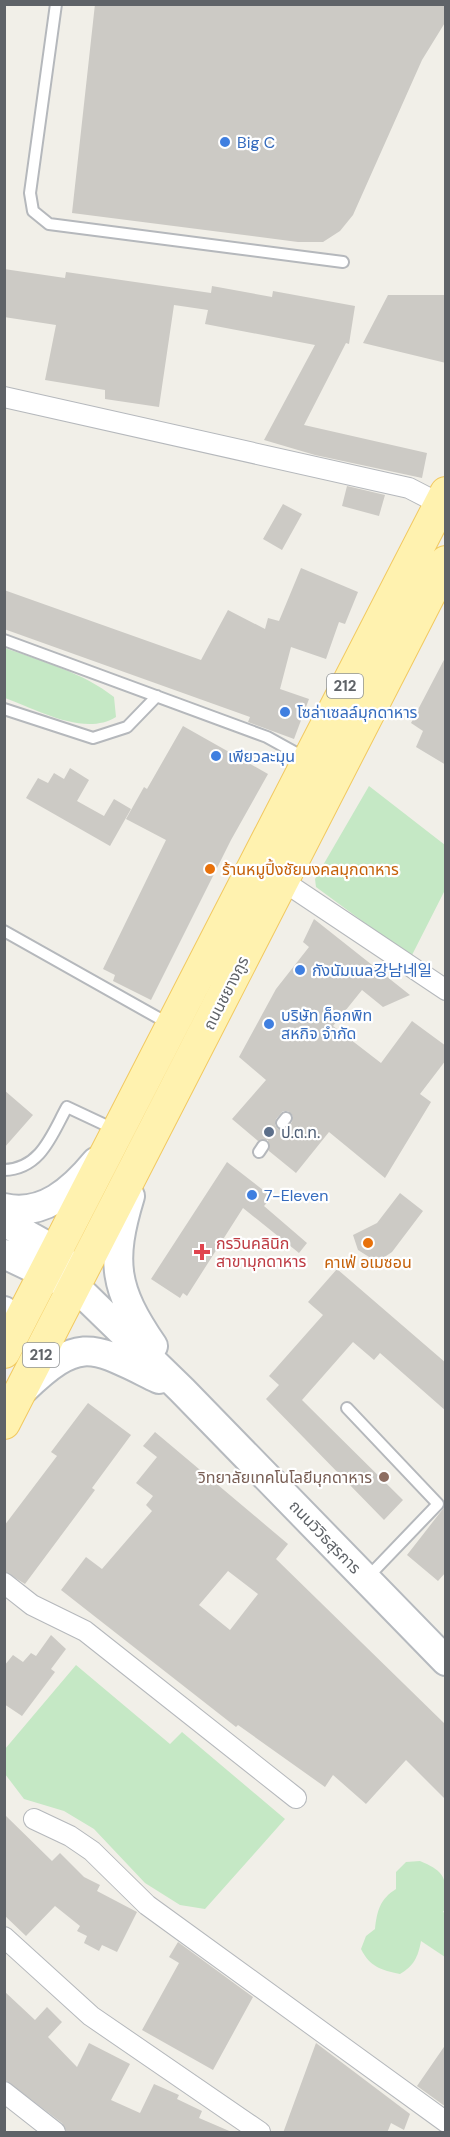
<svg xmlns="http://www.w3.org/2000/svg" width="450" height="2137" viewBox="0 0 450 2137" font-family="'DM Sans','Noto Sans KR','Noto Sans Thai',sans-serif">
	<rect width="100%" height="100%" fill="#f1efe8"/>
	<!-- green -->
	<path fill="#c5e8c5" d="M5,648C41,661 84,673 114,697L116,717C84,737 36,709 5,698Z
		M369,786L445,845V890L411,957L316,887L315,879Z
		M76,1665L170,1744L182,1732L285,1819L205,1909L180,1905L145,1883L94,1829L64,1811L24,1799L5,1774V1749Z
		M420,1861C449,1873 446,1881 445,1909L443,1912L445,1913V1957L421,1941C418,1957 414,1966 400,1974C381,1970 370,1967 361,1949L366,1936L375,1929C377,1911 380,1899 396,1889V1872L406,1862Z"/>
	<!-- building -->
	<path fill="#cccac5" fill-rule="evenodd" d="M95,4H446V21L422,60L353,215L340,231L323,242H298L72,213Z
		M4,269L65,278L66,272L211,293L212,286L272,297L273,291L355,306L349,344L346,343L304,425L427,453L422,478L315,455L264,440L315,345L205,324L208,310L174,305L159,407L105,399V390L45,380L56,325L4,317Z
		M388,295H446V363L363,343Z
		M347,486L385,495L379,516L342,506Z
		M283,504L302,514L282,550L263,539Z
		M301,568L358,592L345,624L339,622L326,659L291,647L280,689L309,699L294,739L248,722L250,717L4,629V590L201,660L228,610L265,629L268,618L279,621Z
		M446,656V765L416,747L423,731L411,723Z
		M183,726L268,774L231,840L151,1000L113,981L115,975L103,969L166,840L126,819L144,787L147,789Z
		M70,768L89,780L77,801L104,816L114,799L131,809L110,846L26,798L38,778L48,783L54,773L64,779Z
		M314,919L410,995L383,1007L362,990L333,1026L381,1063L412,1021L446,1046V1060L420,1094L431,1102L385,1178L329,1132L296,1173L269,1151L268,1140L258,1141L232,1119L266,1080L239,1057L276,989L309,947L303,942ZM288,1111L293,1116L292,1122L285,1130L278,1129L275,1125L276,1119L283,1111Z
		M4,1090L33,1115L4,1148Z
		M227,1162L272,1197L264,1206L307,1243L299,1253L243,1208L187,1296L183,1293L180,1298L151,1279Z
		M400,1193L423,1211L392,1252L377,1262L358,1250L353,1235L377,1223Z
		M337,1269L446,1363V1411L380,1353L374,1360L353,1342L302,1400L403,1500L384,1520L266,1399L279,1385L269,1376L323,1315L308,1302Z
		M88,1403L131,1435L92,1488L95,1490L25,1584L4,1571V1526L57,1456L51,1452Z
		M155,1432L288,1544L276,1559L446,1725V1800L406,1760L366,1804L333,1775L325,1787L238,1725L236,1727L61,1590L86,1557L102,1569L152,1511L146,1505L153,1496L136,1483L157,1457L143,1446ZM228,1571L258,1594L230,1630L199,1605Z
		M446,1505V1572L438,1581L407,1555Z
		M51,1635L66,1649L51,1669L55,1672L22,1716L4,1704V1666L13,1655L23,1662L31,1653L36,1656Z
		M4,1814L52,1861L60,1853L84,1877L100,1885L97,1891L137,1912L117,1952L102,1945L99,1951L84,1943L87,1936L77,1931L80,1926L55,1906L26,1936L4,1915Z
		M178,1942L253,1997L213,2070L142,2030L179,1963L169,1957Z
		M4,1991L35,2020L47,2007L62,2022L48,2037L77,2067L89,2043L130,2064L111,2100L140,2113L154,2084L179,2095L177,2099L202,2111L199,2118L234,2133H67L62,2123L4,2079Z
		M316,2043L410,2114L404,2130L391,2123L387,2133H283Z
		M446,2044V2107L417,2086Z"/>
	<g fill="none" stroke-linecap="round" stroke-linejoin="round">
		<!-- lane casing -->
		<g stroke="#b5b8bc" stroke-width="14">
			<path id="lane" d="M56,4L30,193L33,211L49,224L343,262
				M4,640L267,737L305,758
				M4,709L93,738L127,727L157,696
				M4,931L171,1025
				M282,1123L286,1118
				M259,1152L263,1146
				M4,1170C41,1169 52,1134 67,1107L116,1130
				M347,1408L438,1504L366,1579"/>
		</g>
		<!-- street casing -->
		<g stroke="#b5b8bc" stroke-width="22">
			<path id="street" d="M4,397L409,488L440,504
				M283,881L446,990
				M4,1583L32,1605L85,1631L296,1798
				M34,1819L70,1836L92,1851L147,1905L446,2122
				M4,1937L91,2016L260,2132
				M4,2092L55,2132"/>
		</g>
		<!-- secondary casing -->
		<g stroke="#b6babf" stroke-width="32">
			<path id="secondary" d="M130,1196C110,1262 114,1289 153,1346
				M4,1208C43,1217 73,1190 96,1162
				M4,1222L58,1252L76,1287L182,1390L446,1661
				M4,1254L65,1283
				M4,1311V1329
				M24,1389C81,1334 93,1347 159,1379"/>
		</g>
		<!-- primary casing -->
		<g stroke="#f2c960" stroke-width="34">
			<path id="primary" d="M4,1352L446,493
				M4,1423L446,562"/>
		</g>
		<!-- lane -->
		<use href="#lane" stroke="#fff" stroke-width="10"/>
		<!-- street -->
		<use href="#street" stroke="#fff" stroke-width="20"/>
		<!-- secondary -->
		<use href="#secondary" stroke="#fff" stroke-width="28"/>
		<!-- primary -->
		<use href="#primary" stroke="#fff2af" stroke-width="32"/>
	</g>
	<!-- markers -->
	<g fill="#3f7fe0" stroke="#fff" stroke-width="2">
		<circle cx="225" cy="142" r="6"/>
		<circle cx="285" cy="712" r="6"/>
		<circle cx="216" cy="756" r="6"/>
		<circle cx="300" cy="970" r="6"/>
		<circle cx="269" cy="1024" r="6"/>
		<circle cx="252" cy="1195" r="6"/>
	</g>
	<g fill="#e8710a" stroke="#fff" stroke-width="2">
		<circle cx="210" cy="869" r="6"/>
		<circle cx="368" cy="1243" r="6"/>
	</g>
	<circle fill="#5c6f8a" stroke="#fff" stroke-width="2" cx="269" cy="1132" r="6"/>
	<path fill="#e0444e" stroke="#fff" stroke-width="2" d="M199 1243h6v6h6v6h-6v6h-6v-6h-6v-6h6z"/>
	<circle fill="#8d6e63" stroke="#fff" stroke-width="2" cx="384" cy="1477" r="6"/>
	<g text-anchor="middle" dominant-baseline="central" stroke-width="4.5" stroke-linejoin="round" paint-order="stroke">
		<!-- shield labels -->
		<g fill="#fff" stroke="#8f9295" stroke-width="1.5">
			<rect x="327" y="674" width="36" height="24" rx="4.5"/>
			<rect x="23" y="1343" width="36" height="24" rx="4.5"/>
		</g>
		<g font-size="15" font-weight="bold" fill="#5f6368">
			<text x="345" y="686">212</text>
			<text x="41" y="1355">212</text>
		</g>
		<!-- shop labels -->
		<g font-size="16" fill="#366cbe" stroke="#fff" text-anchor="start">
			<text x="237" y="142">Big C</text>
			<text x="297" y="712">โซล่าเซลล์มุกดาหาร</text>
			<text x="228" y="756">เพียวละมุน</text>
			<text x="312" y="970">กังนัมเนล강남네일</text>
			<text x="281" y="1015">บริษัท ค็อกพิท<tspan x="281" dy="18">สหกิจ จำกัด</tspan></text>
			<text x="264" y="1195">7-Eleven</text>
		</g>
		<!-- food labels -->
		<g font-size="16" fill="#c56008" stroke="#fff" text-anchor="start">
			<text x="222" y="869">ร้านหมูปิ้งชัยมงคลมุกดาหาร</text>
			<text x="368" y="1262" text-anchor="middle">คาเฟ่ อเมซอน</text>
		</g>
		<!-- street labels -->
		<g font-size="16" fill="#5f6368" stroke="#fff">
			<text transform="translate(226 993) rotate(-63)">ถนนชยางกูร</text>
			<text transform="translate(325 1537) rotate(46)">ถนนวิวิธสุรการ</text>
		</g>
		<!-- service labels -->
		<g font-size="16" fill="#4e5e75" stroke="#fff" text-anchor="start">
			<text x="281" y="1132">ป.ต.ท.</text>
		</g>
		<!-- health labels -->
		<g font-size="16" fill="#be3a42" stroke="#fff" text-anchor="start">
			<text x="216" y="1243">กรวินคลินิก<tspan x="216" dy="18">สาขามุกดาหาร</tspan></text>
		</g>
		<!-- education labels -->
		<g font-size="16" fill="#785e54" stroke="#fff" text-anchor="end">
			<text x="372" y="1477">วิทยาลัยเทคโนโลยีมุกดาหาร</text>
		</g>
	</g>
	<!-- border -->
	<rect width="450" height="2137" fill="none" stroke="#5f6368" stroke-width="12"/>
</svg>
